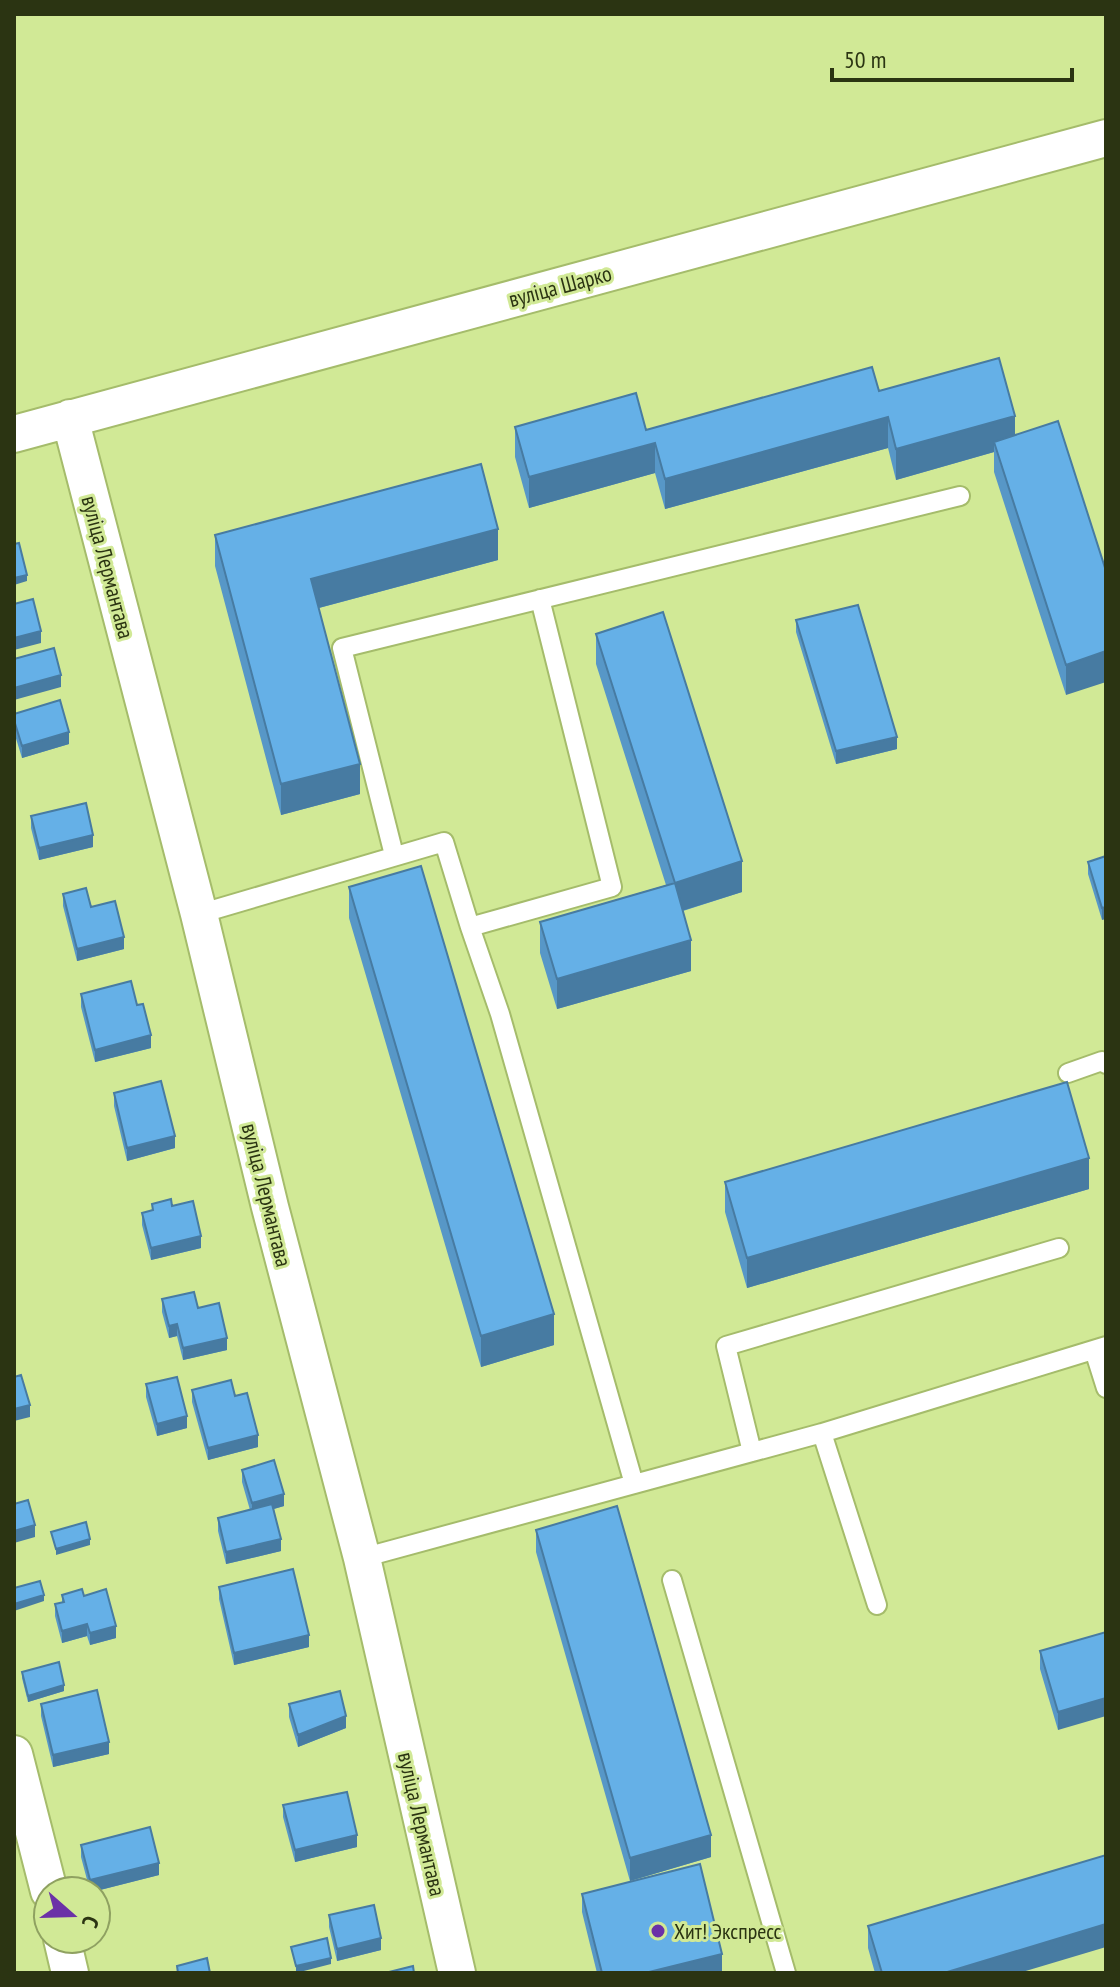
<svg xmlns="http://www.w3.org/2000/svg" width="1120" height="1987" viewBox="0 0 1120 1987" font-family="'PT Sans Narrow',sans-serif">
	<rect width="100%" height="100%" fill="#d1e996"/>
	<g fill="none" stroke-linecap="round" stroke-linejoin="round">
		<!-- lane casing -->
		<g stroke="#a5bc6b" stroke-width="22">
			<path id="lane" d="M394,855L342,648L960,496
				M199,914L444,842L470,927L500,1014L634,1484
				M470,927L612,887L540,599
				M1068,1073L1102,1061L1106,1064
				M1094,1350L1106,1388
				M822,1433L877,1605
				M752,1452L726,1346L1059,1248
				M362,1558L822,1433L1106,1346
				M672,1580L786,1973"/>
		</g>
		<!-- street casing -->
		<g stroke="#a5bc6b" stroke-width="40">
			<path id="street" d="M70,418L199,914L270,1207L362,1558L457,1973
				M14,434L1106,138
				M14,1754L49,1891
				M62,1939L70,1973"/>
		</g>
		<!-- lane -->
		<use href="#lane" stroke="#fff" stroke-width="18"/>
		<!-- street -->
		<use href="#street" stroke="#fff" stroke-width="36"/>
	</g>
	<!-- wall -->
	<path fill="#5797c7" d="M879,391L1015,435L1106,571L1066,695L994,472V452L896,480L888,448L665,509L655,473L529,508L515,457V427L646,430Z
		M215,535L498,560L319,608L360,794L281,815L215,566Z
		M796,620L897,749L836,764L796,632Z
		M596,634L742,892L683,911L691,971L557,1009L540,953V922L666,885L596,664Z
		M14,714L69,744L22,758L14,732Z
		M31,816L93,847L39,860L31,828Z
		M1106,856L1102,920L1088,874V862Z
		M349,887L554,1345L481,1367L349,918Z
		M63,894L91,907L124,949L77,961L63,906Z
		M81,994L137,1005L151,1048L95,1062L81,1007Z
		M114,1093L175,1148L127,1161L114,1106Z
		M725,1182L1089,1189L747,1288L725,1212Z
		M152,1204L172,1206L201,1248L151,1260L142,1225V1213L152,1210Z
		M162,1299L198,1308L227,1350L183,1360L177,1336L169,1338L162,1312Z
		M146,1384L187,1428L157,1436L146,1397Z
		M192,1390L235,1396L258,1447L208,1460L192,1402Z
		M242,1470L284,1506L274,1509L281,1551L226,1564L218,1531V1518L250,1510L242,1482Z
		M536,1530L711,1857L630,1881L536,1552Z
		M219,1587L309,1647L234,1665L219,1599Z
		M62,1595L84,1596L116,1638L90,1645L87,1636L62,1643L55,1616V1604L62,1602Z
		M1106,1632L1058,1730L1040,1669V1651Z
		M22,1672L64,1691L28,1702L22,1678Z
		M41,1704L109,1754L53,1767L41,1716Z
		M289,1704L346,1728L298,1747L289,1717Z
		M283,1805L357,1847L295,1862L283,1817Z
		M81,1845L159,1875L96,1891H90L81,1857Z
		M582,1894L722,1971L715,1973H597L582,1912Z
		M329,1915L381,1950L337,1961L329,1927Z
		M868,1926L1019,1973H875L868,1948Z"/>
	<!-- shaded-wall -->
	<path fill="#477ba2" d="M1015,416V447L994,442V452L896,480V449Z
		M888,417V448L665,509V479Z
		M655,443V473L529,508V477Z
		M498,529V560L311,610V579Z
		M27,575V581L14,585V578Z
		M41,631V643L14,650V638Z
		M1106,651V682L1066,695V665Z
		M61,675V687L14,700V688Z
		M69,732V744L22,758V746Z
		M897,737V749L836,764V751Z
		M360,764V794L281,815V784Z
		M93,835V847L39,860V848Z
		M742,861V892L675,913V883Z
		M1106,907V919L1102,920V908Z
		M124,937V949L77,961V949Z
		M691,940V971L557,1009V979Z
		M151,1035V1048L95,1062V1050Z
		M175,1136V1148L127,1161V1148Z
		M1089,1158V1189L747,1288V1258Z
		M201,1236V1248L151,1260V1248Z
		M554,1314V1345L481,1367V1336Z
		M177,1324V1336L169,1338V1326Z
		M227,1338V1350L183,1360V1348Z
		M30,1405V1417L14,1421V1409Z
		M187,1416V1428L157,1436V1424Z
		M258,1435V1447L208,1460V1448Z
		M284,1494V1506L252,1515V1503Z
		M35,1525V1537L14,1543V1531Z
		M90,1539V1545L56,1555V1549Z
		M281,1539V1551L226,1564V1552Z
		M44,1595V1601L14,1611V1604Z
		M87,1624V1636L62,1643V1631Z
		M116,1626V1638L90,1645V1633Z
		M309,1635V1647L234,1665V1653Z
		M64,1685V1691L28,1702V1696Z
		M1106,1698V1716L1058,1730V1712Z
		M346,1716V1728L298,1747V1735Z
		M109,1742V1754L53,1767V1755Z
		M357,1835V1847L295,1862V1850Z
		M711,1835V1857L630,1881V1858Z
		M159,1863V1875L96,1891H90V1880Z
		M1106,1924V1947L1019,1973H944Z
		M381,1938V1950L337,1961V1949Z
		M722,1954V1971L715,1973H645Z
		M331,1958V1964L296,1973V1966Z"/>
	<!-- building -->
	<path fill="#65b0e7" stroke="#477ba2" stroke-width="2" d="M999,358L1015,416L896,449L888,417L665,479L655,443L529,477L515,427L636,393L646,430L872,367L879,391Z
		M1058,421L1106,571V651L1066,665L994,442Z
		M481,464L498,529L311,579L360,764L281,784L215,535Z
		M19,543L27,575L14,578V544Z
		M33,599L41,631L14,638V604Z
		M858,605L897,737L836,751L796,620Z
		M663,612L742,861L675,883L596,634Z
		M54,648L61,675L14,688V659Z
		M60,700L69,732L22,746L14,720V714Z
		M86,803L93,835L39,848L31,816Z
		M1106,856V907L1102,908L1088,862Z
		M421,866L554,1314L481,1336L349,887Z
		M675,883L691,940L557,979L540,922Z
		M86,888L91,907L115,901L124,937L77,949L63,894Z
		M131,981L137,1005L143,1004L151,1035L95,1050L81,994Z
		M161,1081L175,1136L127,1148L114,1093Z
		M1067,1082L1089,1158L747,1258L725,1182Z
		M171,1199L172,1206L193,1201L201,1236L151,1248L142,1213L153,1210L152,1204Z
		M194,1292L198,1308L219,1303L227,1338L183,1348L177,1324L169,1326L162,1299Z
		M21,1375L30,1405L14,1409V1377Z
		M177,1377L187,1416L157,1424L146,1384Z
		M231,1380L235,1396L247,1393L258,1435L208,1448L192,1390Z
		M274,1460L284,1494L252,1503L242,1470Z
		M28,1500L35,1525L14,1531V1504Z
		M272,1504L281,1539L226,1552L218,1518Z
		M617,1506L711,1835L630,1858L536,1530Z
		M86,1522L90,1539L56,1549L51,1532Z
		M293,1569L309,1635L234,1653L219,1587Z
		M40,1581L44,1595L14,1604V1588Z
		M82,1589L84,1596L106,1589L116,1626L90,1633L87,1624L62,1631L55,1604L64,1602L62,1595Z
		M1106,1632V1698L1058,1712L1040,1651Z
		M59,1662L64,1685L28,1696L22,1672Z
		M97,1690L109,1742L53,1755L41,1704Z
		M340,1691L346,1716L298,1735L289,1704Z
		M347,1792L357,1835L295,1850L283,1805Z
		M150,1827L159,1863L90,1880L81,1845Z
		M1106,1855V1924L944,1973H882L868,1926Z
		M700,1864L722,1954L645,1973H602L582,1894Z
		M374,1905L381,1938L337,1949L329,1915Z
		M327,1938L331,1958L296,1966L291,1947Z
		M207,1958L210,1973H178L177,1966Z
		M413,1966L414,1973H385Z"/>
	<!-- markers -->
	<circle fill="#6b31a7" stroke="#d1e996" stroke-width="3" cx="658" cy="1931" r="8"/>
	<g text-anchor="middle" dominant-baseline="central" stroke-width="6" stroke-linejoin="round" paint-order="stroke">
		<!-- street labels -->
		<g font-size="22" fill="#2b3412" stroke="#d1e996">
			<text transform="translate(560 286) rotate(-15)">вуліца Шарко</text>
			<text transform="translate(108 567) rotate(75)">вуліца Лермантава</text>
			<text transform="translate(267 1195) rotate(76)">вуліца Лермантава</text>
			<text transform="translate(422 1824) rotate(77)">вуліца Лермантава</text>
		</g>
		<!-- poi labels -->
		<g font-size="22" fill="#2b3412" stroke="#d1e996" text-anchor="start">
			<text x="674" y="1931">Хит! Экспресс</text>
		</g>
	</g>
	<!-- border -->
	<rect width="1120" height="1987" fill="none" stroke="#2b3412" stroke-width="32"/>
	<!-- north arrow -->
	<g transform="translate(72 1915) rotate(110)"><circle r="38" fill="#d1e996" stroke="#8fa161" stroke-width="2"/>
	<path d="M0-6L14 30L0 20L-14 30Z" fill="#6b31a7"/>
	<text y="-12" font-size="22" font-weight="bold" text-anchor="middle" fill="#2b3412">С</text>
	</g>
	<!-- scale -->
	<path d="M832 68v12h240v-12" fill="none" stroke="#2b3412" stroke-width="4"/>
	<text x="844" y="68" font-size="24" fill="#2b3412" stroke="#d1e996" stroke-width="6" paint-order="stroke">50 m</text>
</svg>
